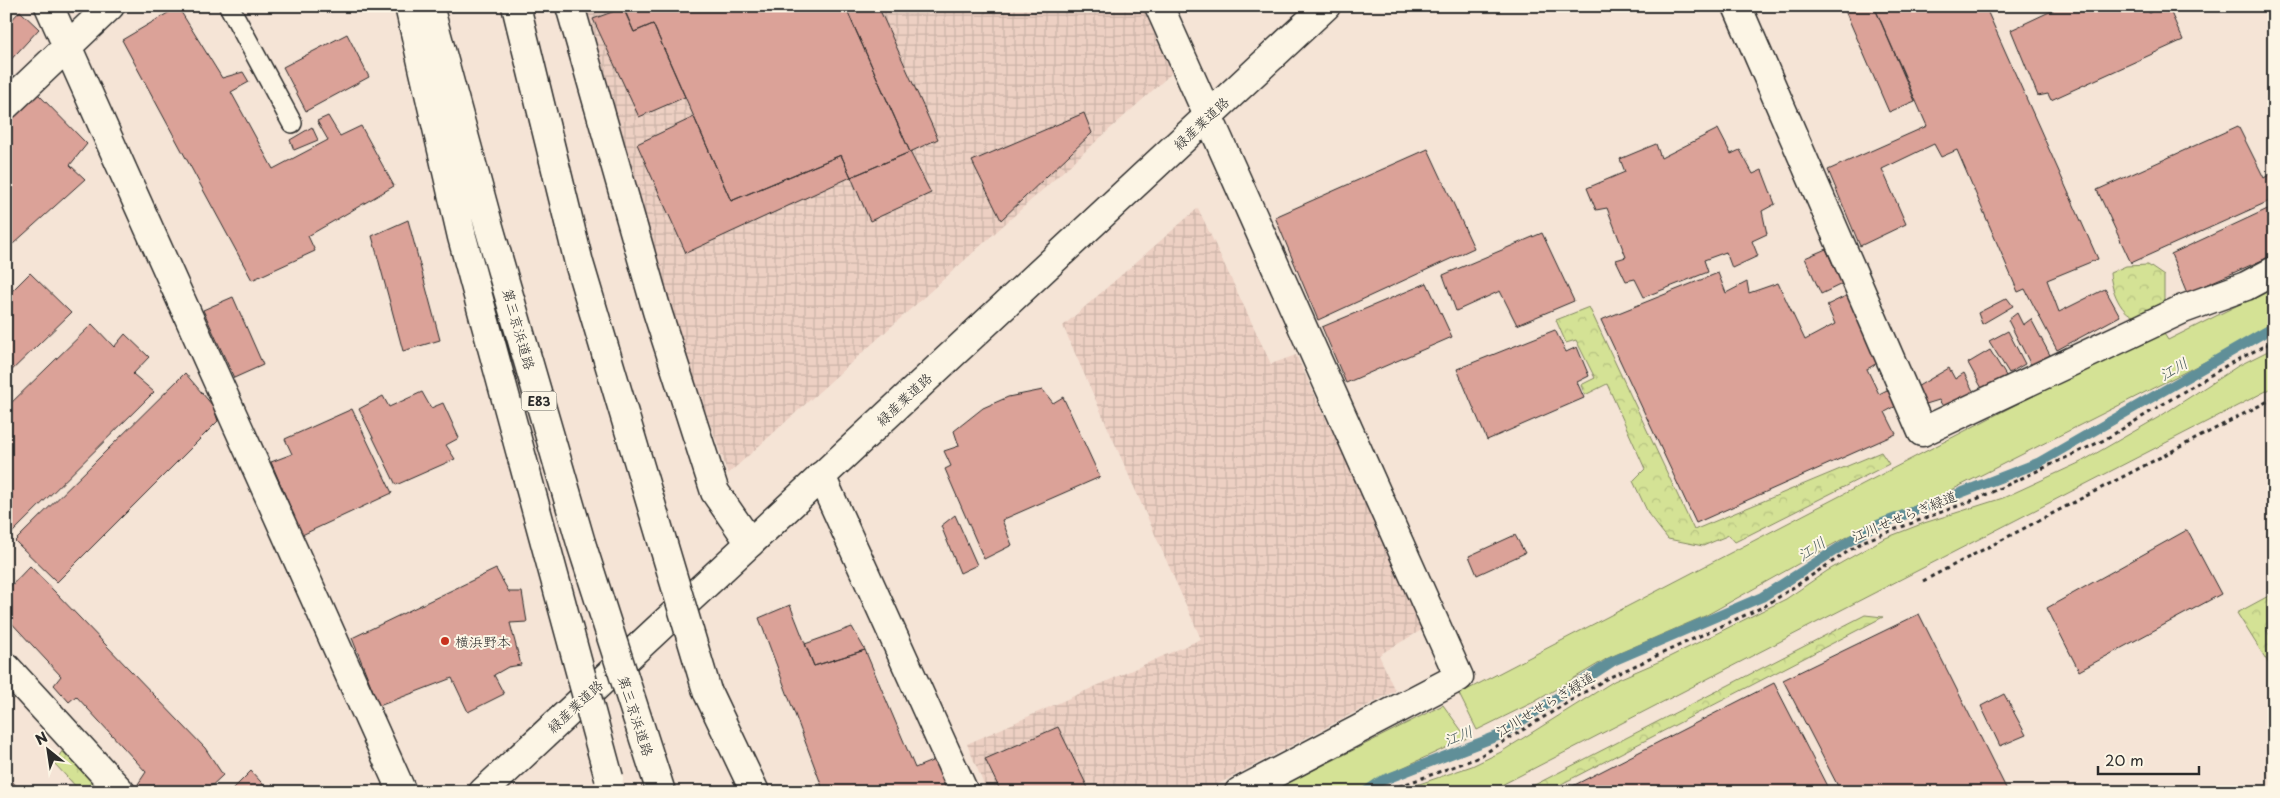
<svg xmlns="http://www.w3.org/2000/svg" width="2280" height="798" viewBox="0 0 2280 798" font-family="'Playpen Sans','Klee One',sans-serif">
	<defs>
		<pattern id="industrial-grid" width="8" height="8" patternUnits="userSpaceOnUse" patternTransform="scale(1.25)"><rect width="8" height="8" fill="#edd0c3"/><path d="M0 4h8M4 0v8" fill="none" stroke="#cbb3a8"/></pattern>
		<pattern id="forest-crowns" width="20" height="18" patternUnits="userSpaceOnUse" patternTransform="scale(1.25)"><rect width="20" height="18" fill="#d4e295"/><path d="M2 6a3 3 0 1 1 6 0M12 15a3 3 0 1 1 6 0" fill="none" stroke="#b6c281"/></pattern>
	</defs>
	<rect width="100%" height="100%" fill="#f5e4d6"/>
	<filter id="ink" filterUnits="userSpaceOnUse"><feTurbulence type="fractalNoise" baseFrequency=".02" numOctaves="2"/><feDisplacementMap in="SourceGraphic" scale="10" xChannelSelector="R" yChannelSelector="G"/><feConvolveMatrix kernelMatrix="1 2 1 2 8 2 1 2 1" color-interpolation-filters="sRGB"/></filter>
	<g filter="url(#ink)">
		<!-- industrial -->
		<path fill="url(#industrial-grid)" d="M586,6H1142L1172,73L728,474L681,342Z
			M1198,208L1271,364L1296,355L1425,628L1379,655L1395,691L1203,792H987L967,744L1201,639L1063,326Z"/>
		<!-- grass -->
		<path fill="#d4e295" stroke="#808660" d="M2274,287V327L1918,507L1848,536L1705,616L1608,658L1536,701L1477,730L1459,694L2161,329L2168,340Z
			M2274,348V387L1488,792H1396L1472,766L1501,752L1614,681L1665,659L1786,599L1827,571L1883,539L1924,523L2003,498L2081,462L2159,417L2238,366Z
			M1443,705L1467,738L1378,779L1359,792H1270Z"/>
		<!-- forest -->
		<path fill="url(#forest-crowns)" stroke="#808660" d="M2148,265L2164,276V300C2159,305 2152,315 2146,316C2123,324 2111,290 2110,273L2126,266Z
			M1589,307L1694,530L1881,452L1889,464L1735,542L1729,535L1703,546L1668,539L1649,515L1633,481L1645,469L1607,384L1585,395L1581,385L1595,378L1576,340L1566,343L1556,320Z
			M2274,593V627L2267,631L2274,642V672L2237,613Z
			M1865,615L1883,617L1546,792H1521Z
			M63,750L102,792H81L54,763Z"/>
		<g fill="none" stroke-linecap="round" stroke-linejoin="round">
			<!-- stream -->
			<path stroke="#608f98" stroke-width="10" d="M1365,792L1381,781L1500,735L1613,661L1762,597L1870,528L2038,463L2274,327"/>
		</g>
		<!-- building -->
		<path fill="#dba298" stroke="#2b2b2b" d="M623,6H845L910,152L851,177L841,155L731,201L653,24L634,32Z
			M845,6H878L938,139L910,152Z
			M1843,6H1874L1915,101L1889,112Z
			M1874,6H1985L2098,259L2047,280L2059,312L2105,289L2120,316L2057,350L2025,289L2018,292L1957,150L1941,157L1934,144L1882,169L1906,224L1860,246L1828,170L1927,126Z
			M2062,6H2146L2149,13L2161,6H2168L2183,40L2051,100L2048,94L2038,96L2011,30Z
			M178,7L222,78L243,72L249,82L231,92L273,169L328,140L317,121L328,116L340,136L361,126L394,186L308,236L315,251L252,280L122,40Z
			M623,8L634,32L653,24L685,97L639,117L593,19Z
			M20,11L39,29L6,65V26Z
			M347,34L369,77L306,111L283,67Z
			M37,93L87,144L70,165L85,179L13,244L6,237V124Z
			M1084,113L1092,133L1001,220L972,161Z
			M694,117L731,201L841,155L851,177L686,253L637,144Z
			M2238,126L2264,178L2274,172V199L2131,263L2097,190Z
			M312,127L318,140L294,150L290,140Z
			M1718,129L1731,154L1740,150L1753,174L1762,170L1775,204L1762,211L1767,234L1752,241L1758,256L1732,268L1726,252L1704,260L1708,272L1644,297L1635,279L1626,281L1616,260L1626,257L1607,208L1596,210L1587,188L1625,172L1620,159L1656,144L1661,158Z
			M1428,149L1474,248L1318,320L1275,217Z
			M910,152L931,193L870,221L851,177Z
			M2274,206V255L2187,293L2171,254Z
			M408,220L440,340L403,351L372,236Z
			M1542,233L1574,301L1517,325L1500,291L1456,311L1443,275Z
			M1826,249L1842,284L1821,294L1805,258Z
			M30,273L71,313L6,376V297Z
			M1718,273L1726,293L1747,282L1749,293L1778,283L1805,340L1835,324L1827,305L1848,295L1879,362L1867,369L1879,394L1891,388L1898,405L1885,412L1896,434L1696,523L1601,320Z
			M1427,283L1452,337L1346,383L1322,327Z
			M233,297L263,365L234,378L203,310Z
			M2007,298L2013,306L1982,324L1978,313Z
			M2017,313L2023,325L2031,319L2051,357L2032,367L2008,320Z
			M92,324L114,347L125,334L149,357L133,374L154,392L6,539V408Z
			M1555,330L1566,352L1577,347L1589,376L1577,382L1584,398L1487,440L1457,369Z
			M2008,331L2025,364L2009,373L1989,341Z
			M1990,350L2008,379L1984,392L1968,363Z
			M1949,368L1955,379L1964,373L1976,397L1946,411L1939,400L1926,404L1915,388Z
			M185,373L213,406L218,421L57,582L15,541Z
			M1043,390L1053,403L1063,397L1100,477L1002,520L1012,545L984,559L945,469L951,466L944,451L959,446L954,431L983,408L1008,397Z
			M422,392L431,408L443,403L459,438L446,445L455,459L396,485L359,409L383,396L389,407Z
			M352,409L392,493L302,535L271,462L292,454L285,439Z
			M955,515L977,565L960,573L941,526Z
			M2187,530L2221,594L2079,671L2047,608Z
			M1515,535L1525,553L1477,575L1469,556Z
			M30,566L205,748L223,775L205,792H145L138,784L146,772L76,696L69,702L54,685L61,676L6,617V591Z
			M496,569L509,592H522L527,622L510,623L521,665L508,667L494,675L504,694L468,712L452,678L379,706L352,638Z
			M790,605L814,666L865,650L915,768L937,759L950,792H824L759,618Z
			M1919,614L2008,792H1841L1783,680Z
			M852,627L865,650L814,666L805,644Z
			M1774,683L1830,792H1561Z
			M2004,694L2026,735L2000,746L1981,706Z
			M1058,727L1090,792H1001L985,759Z
			M251,771L270,792H230Z
			M6,775L22,792H6Z"/>
		<g fill="none" stroke-linecap="round" stroke-linejoin="round">
			<!-- lane casing -->
			<g stroke="#2b2b2b" stroke-width="22">
				<path id="lane" d="M229,6L292,123"/>
			</g>
			<!-- street casing -->
			<g stroke="#2b2b2b" stroke-width="31">
				<path id="street" d="M49,6L402,792
					M570,6L657,311L715,492L750,543
					M1159,6L1459,677L1239,792
					M1737,6L1922,432L2183,309L2246,286L2274,271
					M6,105L110,6
					M821,476L964,792
					M6,667L121,792"/>
			</g>
			<!-- secondary casing -->
			<g stroke="#2b2b2b" stroke-width="31">
				<path id="secondary" d="M483,792L1326,6"/>
			</g>
			<!-- highway casing -->
			<g stroke="#2b2b2b" stroke-width="31">
				<path id="highway" d="M707,691L755,792"/>
			</g>
			<!-- path -->
			<path stroke="#2b2b2b" stroke-width="3" stroke-dasharray="4 4" stroke-linecap="butt" d="M1923,581L2274,398
				M1384,792L1477,758L1606,679L1765,606L1864,541L1979,498L2104,440L2229,364L2274,341"/>
			<!-- lane -->
			<use href="#lane" stroke="#fcf5e5" stroke-width="19"/>
			<!-- street -->
			<use href="#street" stroke="#fcf5e5" stroke-width="28"/>
			<!-- secondary -->
			<use href="#secondary" stroke="#fcf5e5" stroke-width="28"/>
			<!-- highway -->
			<use href="#highway" stroke="#fcf5e5" stroke-width="28"/>
			<!-- highway-bridge casing -->
			<g stroke="#2b2b2b" stroke-width="31" stroke-linecap="butt">
				<path id="highway-bridge" d="M409,6L462,237L609,778
					M429,6L489,227L581,543L661,792
					M516,6L579,263L707,691"/>
			</g>
			<!-- highway-bridge -->
			<use href="#highway-bridge" stroke="#fcf5e5" stroke-width="28"/>
		</g>
	</g>
	<!-- markers -->
	<circle fill="#c8321e" stroke="#fcf5e5" stroke-width="2" cx="445" cy="641" r="5"/>
	<g text-anchor="middle" dominant-baseline="central" stroke-width="4" stroke-linejoin="round" paint-order="stroke">
		<!-- shield labels -->
		<rect fill="#fcf5e5" stroke="#6a6863" stroke-width="1" x="521.5" y="391.5" width="35" height="19" rx="4"/>
		<g font-size="12" font-weight="bold" fill="#2b2b2b">
			<text x="539" y="401">E83</text>
		</g>
		<!-- street labels -->
		<g font-size="14" fill="#2b2b2b" stroke="#fcf5e5">
			<text transform="translate(1201 123) rotate(-43)">緑産業道路</text>
			<text transform="translate(519 329) rotate(74)">第三京浜道路</text>
			<text transform="translate(904 399) rotate(-43)">緑産業道路</text>
			<text transform="translate(1904 516) rotate(-22)">江川せせらぎ緑道</text>
			<text transform="translate(1545 704) rotate(-31)">江川せせらぎ緑道</text>
			<text transform="translate(575 706) rotate(-43)">緑産業道路</text>
			<text transform="translate(636 716) rotate(72)">第三京浜道路</text>
		</g>
		<!-- poi labels -->
		<g font-size="14" fill="#2b2b2b" stroke="#fcf5e5" text-anchor="start">
			<text x="455" y="641">横浜野本</text>
		</g>
		<!-- water labels -->
		<g font-size="15" font-style="italic" fill="#415558" stroke="#fcf5e5">
			<text transform="translate(2173 368) rotate(-30)">江川</text>
			<text transform="translate(1811 548) rotate(-33)">江川</text>
			<text transform="translate(1458 735) rotate(-21)">江川</text>
		</g>
	</g>
	<!-- margin -->
	<rect width="2280" height="798" fill="none" stroke="#fcf5e5" stroke-width="25"/>
	<rect x="12" y="12" width="2255" height="773" fill="none" stroke="#2b2b2b" stroke-width="2" filter="url(#ink)"/>
	<!-- north arrow -->
	<g transform="translate(48 750) rotate(330)" stroke="#fcf5e5" stroke-width="4" paint-order="stroke">
	<path d="M0-4L9 19L0 12L-9 19Z" fill="#2b2b2b"/>
	<text y="-8" font-size="14" font-weight="bold" text-anchor="middle" fill="#2b2b2b">N</text>
	</g>
	<!-- scale -->
	<path d="M2098 766v8h101v-8" fill="none" stroke="#2b2b2b" stroke-width="2.5"/>
	<text x="2105" y="766" font-size="15" fill="#2b2b2b" stroke="#fcf5e5" stroke-width="4" paint-order="stroke">20 m</text>
</svg>
